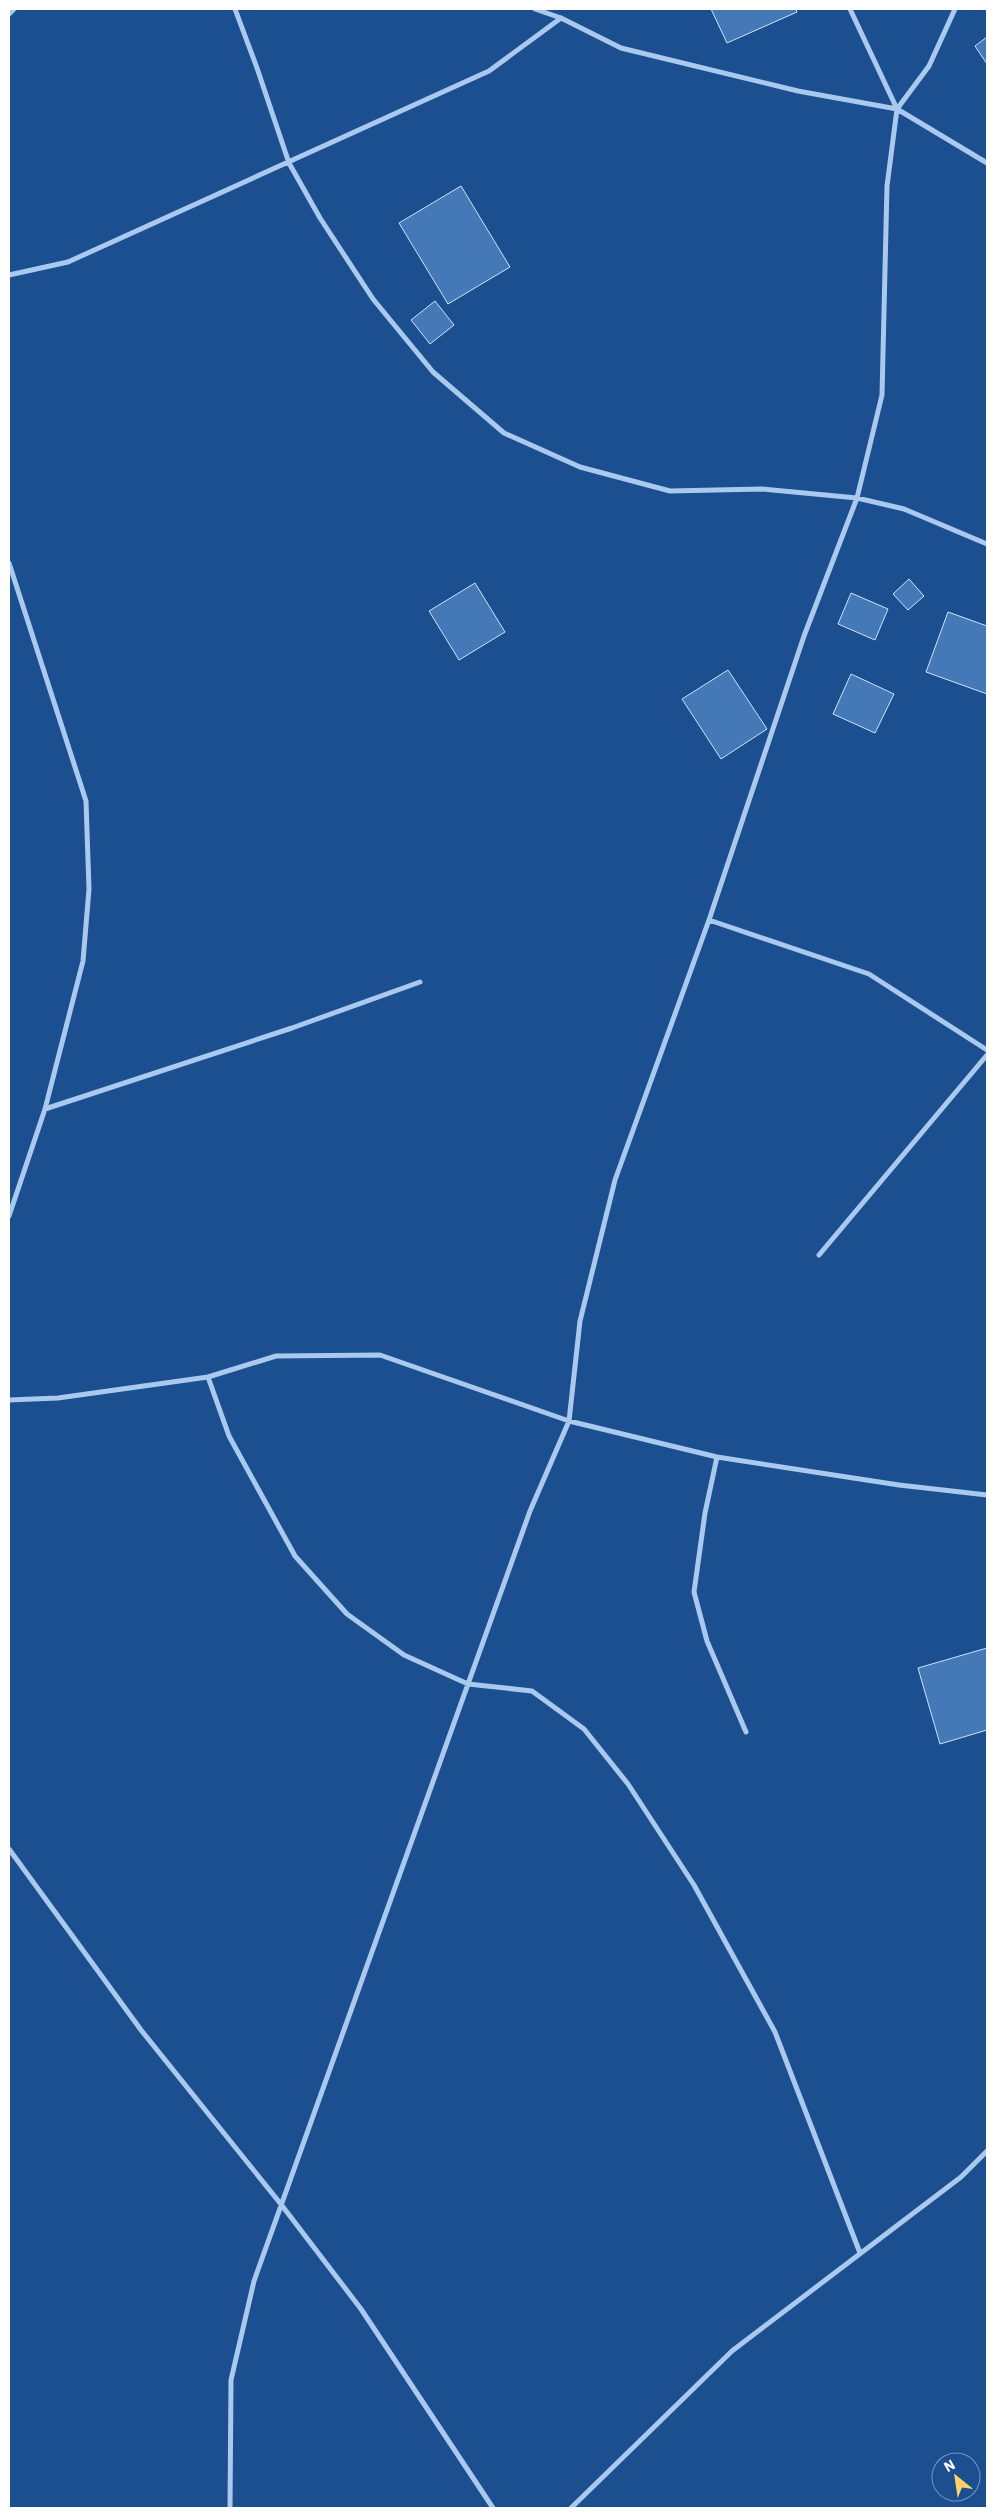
<svg xmlns="http://www.w3.org/2000/svg" width="996" height="2517" viewBox="0 0 996 2517" font-family="'IBM Plex Sans',sans-serif">
	<rect width="100%" height="100%" fill="#1b4f8f"/>
	<!-- building -->
	<path fill="#4478b7" stroke="#cfe3fa" d="M711,9H796L797,12L727,43Z
		M987,37V64L975,46Z
		M461,186L510,267L448,304L399,223Z
		M435,301L454,325L430,344L411,320Z
		M909,579L924,596L908,610L893,594Z
		M475,583L505,632L459,660L429,611Z
		M851,593L888,609L875,640L838,624Z
		M948,612L987,626V694L926,672Z
		M728,670L767,729L721,759L682,699Z
		M851,674L894,694L875,733L833,714Z
		M987,1648V1730L940,1744L918,1668Z"/>
	<g fill="none" stroke-linecap="round" stroke-linejoin="round">
		<!-- minor -->
		<path stroke="#a9c9ee" stroke-width="5" d="M235,9L257,68L289,163L320,218L373,299L433,372L504,433L580,467L670,491L762,489L857,498L904,509L987,544
			M535,9L561,18L621,48L798,91L897,109
			M850,9L897,109L987,163
			M9,14L14,9
			M9,275L68,262L489,71L561,18
			M9,563L86,801L89,889L83,961L45,1109L9,1216
			M709,920L869,974L987,1050
			M45,1109L292,1028L420,982
			M819,1255L987,1055
			M208,1377L229,1436L295,1556L347,1614L404,1655L468,1684L532,1691L584,1729L628,1784L694,1885L775,2032L860,2253
			M9,1400L58,1398L208,1377L276,1356L380,1355L569,1421L717,1457L899,1485L987,1495
			M717,1457L705,1513L694,1592L707,1641L746,1732
			M9,1849L141,2030L280,2203L361,2309L493,2508
			M230,2508L231,2380L254,2281L530,1511L569,1421L580,1321L615,1180L709,920L804,636L857,498L882,395L887,186L897,109L929,66L955,9
			M571,2508L732,2351L961,2177L987,2151"/>
	</g>
	<!-- border -->
	<rect width="996" height="2517" fill="none" stroke="#ffffff" stroke-width="20"/>
	<!-- north arrow -->
	<g transform="translate(956 2477) rotate(330)"><circle r="24" fill="#1b4f8f" stroke="#7695bc"/>
	<path d="M0-4L9 19L0 12L-9 19Z" fill="#ffd166"/>
	<text y="-8" font-size="14" font-weight="bold" text-anchor="middle" fill="#ffffff">N</text>
	</g>
</svg>
